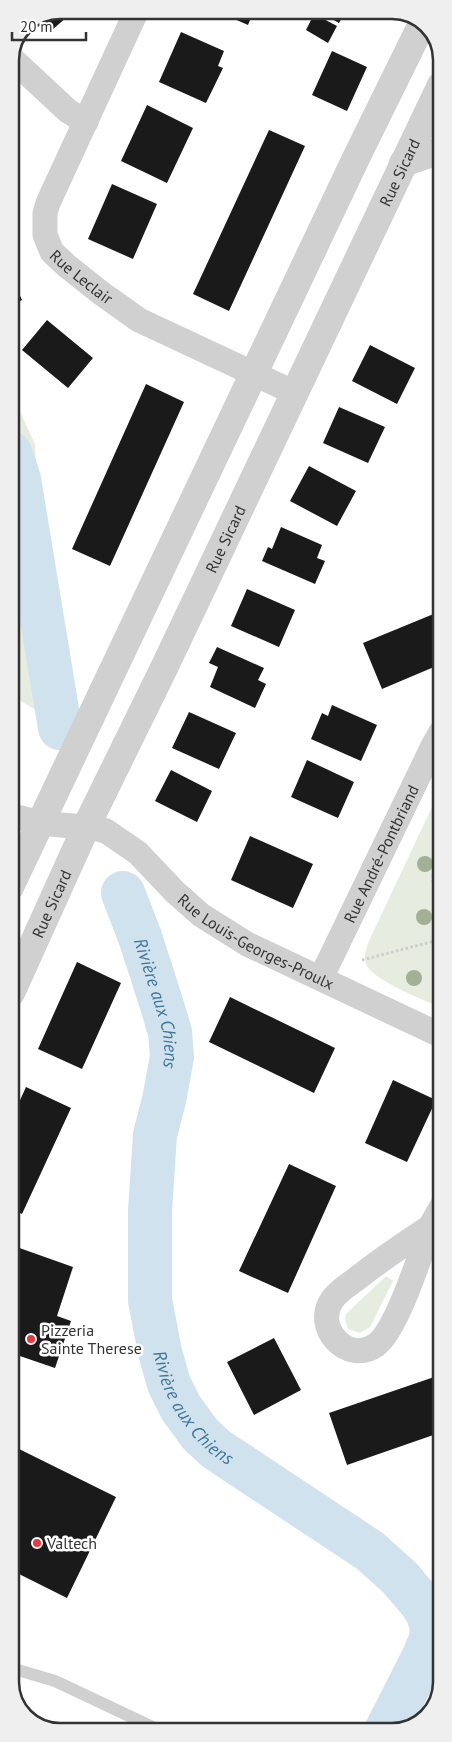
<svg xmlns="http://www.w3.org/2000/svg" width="452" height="1742" viewBox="0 0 452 1742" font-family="'PT Sans',sans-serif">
	<rect width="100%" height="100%" fill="#fff"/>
	<!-- green -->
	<path fill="#e6ecdf" d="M10,390L35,444L37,503L58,673L55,696L36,710L19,700L13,673L10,642Z
		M441,788L442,1008C424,1000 375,981 367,966C363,958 366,951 368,943Z
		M386,1276L393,1281L370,1327L360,1333L348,1329L345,1319L346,1314Z"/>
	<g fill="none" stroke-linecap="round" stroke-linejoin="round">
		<!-- river -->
		<g stroke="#cfe2ee" stroke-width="44">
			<path d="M10,453L19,479L60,728"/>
			<path id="s1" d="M123,893L140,937L160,999L170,1032L172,1057L164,1100L155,1135L150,1211V1300L160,1352L169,1384L181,1408L200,1434L216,1449L370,1551L400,1578L422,1604L428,1614L432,1627L431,1639L423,1658L386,1731"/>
		</g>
	</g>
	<!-- building -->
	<path fill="#1a1a1a" d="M60,10H75L52,30L41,18Z
		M214,10H254L248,25Z
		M316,10H346L339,23Z
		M314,14L337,26L328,43L306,30Z
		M181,32L224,51L218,66L223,68L206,103L159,82Z
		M332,51L367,67L347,111L312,95Z
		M147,105L193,128L167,183L121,161Z
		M269,130L305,146L229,311L193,294Z
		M112,184L157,204L133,259L88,239Z
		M10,274L22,300L10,306Z
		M47,320L93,358L68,388L22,350Z
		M441,323V343L433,337Z
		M370,345L415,368L397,404L352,381Z
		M146,384L184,402L110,566L72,549Z
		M339,407L385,427L368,463L323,443Z
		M309,466L356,491L337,526L290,501Z
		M281,527L322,545L317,558L325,561L315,584L262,561L268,547L272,549Z
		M247,589L295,610L279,647L231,626Z
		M436,613L441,627V664L382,689L363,643Z
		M217,647L264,668L258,680L266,684L255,708L210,687L218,667L209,663Z
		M332,705L377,725L361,761L311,739L322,713L328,716Z
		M189,712L236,733L219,769L172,748Z
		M307,760L354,782L338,818L291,797Z
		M171,770L212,791L197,822L155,801Z
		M250,836L313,864L293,908L231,880Z
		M77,962L121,983L82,1069L38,1049Z
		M230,997L335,1048L314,1093L209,1042Z
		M393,1080L436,1100L407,1162L365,1143Z
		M26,1087L71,1108L22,1214L11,1209V1120Z
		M289,1164L336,1186L288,1293L239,1271Z
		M11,1245L73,1267L57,1316L71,1321L55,1368L11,1353Z
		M442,1310V1332L433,1328Z
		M274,1338L301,1390L254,1415L227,1362Z
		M440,1375L442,1380V1432L347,1465L329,1413Z
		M11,1445L116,1497L67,1598L11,1570Z
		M77,1724L92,1732H74Z"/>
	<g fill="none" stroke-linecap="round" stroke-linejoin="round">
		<!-- path -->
		<path stroke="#cdcdcd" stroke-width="3" stroke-dasharray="2.5 2.5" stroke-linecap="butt" d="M442,857L433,876V881L442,909
			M362,960L442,939"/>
		<!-- service -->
		<path stroke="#d0d0d0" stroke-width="12" d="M11,1668L55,1681L161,1731"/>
		<!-- minor -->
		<g stroke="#d0d0d0" stroke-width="25">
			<path id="s2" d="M137,10L48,203L45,213V235L52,252L67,266L101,293L139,320L295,393"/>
			<path d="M11,58L68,111L86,122"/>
			<path id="s3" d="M10,815L40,823L94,828L106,831L138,853L175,892L201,915L247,944L442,1036"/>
			<path id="s4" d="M321,978L433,746L441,732"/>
			<path d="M430,1227C421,1253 397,1330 376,1345C348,1365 313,1328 332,1300C337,1292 347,1286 355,1280C379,1261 404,1244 430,1227Z"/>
			<path d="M430,1227L442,1206"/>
		</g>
		<!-- tertiary -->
		<g stroke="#d0d0d0" stroke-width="28">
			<path d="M403,163L441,150"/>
			<path d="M10,887L357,156L423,22"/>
			<path id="s5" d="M11,993L86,827L164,668L441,85"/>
		</g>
	</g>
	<!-- trees -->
	<g fill="#a2b095">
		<circle cx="425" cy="864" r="8"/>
		<circle cx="424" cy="917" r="8"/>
		<circle cx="414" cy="978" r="8"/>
	</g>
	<!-- markers -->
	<g fill="#e63946" stroke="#fff" stroke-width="2">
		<circle cx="31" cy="1339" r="5"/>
		<circle cx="37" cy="1543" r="5"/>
	</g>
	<g text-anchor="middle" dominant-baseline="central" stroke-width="5" stroke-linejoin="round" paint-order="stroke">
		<!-- street labels -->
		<g font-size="16" fill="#333" stroke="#fff">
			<text stroke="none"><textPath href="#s5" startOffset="908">Rue Sicard</textPath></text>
			<text stroke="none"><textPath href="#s2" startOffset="302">Rue Leclair</textPath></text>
			<text stroke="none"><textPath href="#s5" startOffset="502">Rue Sicard</textPath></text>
			<text stroke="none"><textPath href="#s4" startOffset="138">Rue André-Pontbriand</textPath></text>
			<text stroke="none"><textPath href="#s5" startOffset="98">Rue Sicard</textPath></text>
			<text stroke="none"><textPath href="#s3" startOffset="286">Rue Louis-Georges-Proulx</textPath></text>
		</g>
		<!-- poi labels -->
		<g font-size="16" fill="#333" stroke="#fff" text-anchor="start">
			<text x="41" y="1330">Pizzeria<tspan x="41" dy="18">Sainte Therese</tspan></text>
			<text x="47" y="1543">Valtech</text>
		</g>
		<!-- water labels -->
		<g font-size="18" font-style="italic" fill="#3f7597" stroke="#fff">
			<text stroke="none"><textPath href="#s1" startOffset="116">Rivière aux Chiens</textPath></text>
			<text stroke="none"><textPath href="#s1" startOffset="536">Rivière aux Chiens</textPath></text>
		</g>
	</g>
	<!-- crop -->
	<path d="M0 0H452V1742H0ZM60 19H392A41 41 0 0 1 433 60V1682A41 41 0 0 1 392 1723H60A41 41 0 0 1 19 1682V60A41 41 0 0 1 60 19Z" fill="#efefef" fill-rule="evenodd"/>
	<path fill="none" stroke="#333" stroke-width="2.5" d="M60 19H392A41 41 0 0 1 433 60V1682A41 41 0 0 1 392 1723H60A41 41 0 0 1 19 1682V60A41 41 0 0 1 60 19Z"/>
	<!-- scale -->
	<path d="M12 32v8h74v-8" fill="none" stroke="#333333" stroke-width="2.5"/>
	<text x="20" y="32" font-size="15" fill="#333333" stroke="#ffffff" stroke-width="4" paint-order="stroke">20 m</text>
</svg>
